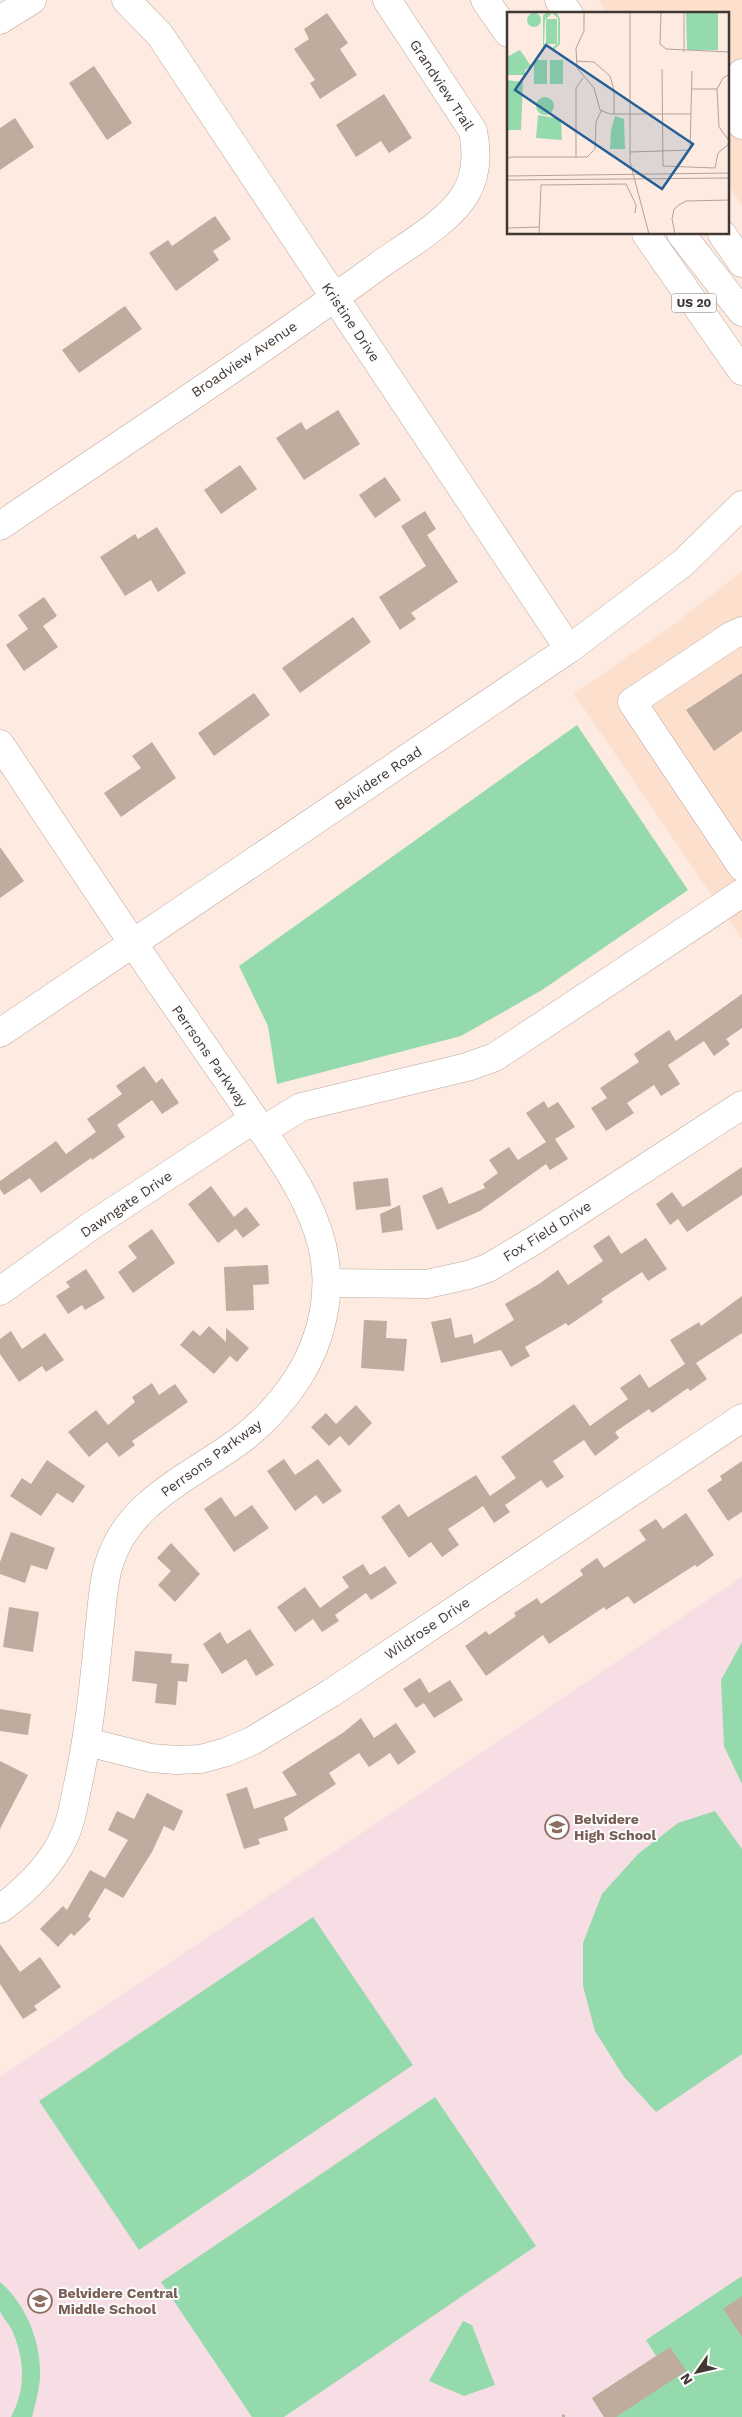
<svg xmlns="http://www.w3.org/2000/svg" width="742" height="2417" viewBox="0 0 742 2417" font-family="'Work Sans',sans-serif">
	<rect width="100%" height="100%" fill="#fdeae0"/>
	<!-- built -->
	<path fill="#fddfce" d="M598,0H742V205L728,185V14H608Z
		M742,571V938H741L574,694L676,623Z"/>
	<!-- education -->
	<path fill="#f7dde4" d="M742,1577V2417H0V2077Z"/>
	<!-- green -->
	<path fill="#95daac" d="M577,725L688,890L542,990L461,1036L277,1084L268,1026L239,966Z
		M742,1642V1784L724,1746L721,1680Z
		M715,1811L742,1849V2054L656,2112L624,2077L595,2031L583,1986V1943L602,1894L638,1854L678,1823Z
		M313,1917L413,2065L139,2250L39,2101Z
		M435,2097L536,2246L284,2417H252L161,2282Z
		M742,2276V2417H604L592,2398L656,2356L646,2340Z
		M0,2282C24,2302 39,2337 40,2368C41,2384 36,2401 32,2417H11C26,2389 25,2359 12,2330C9,2323 1,2317 0,2310C0,2301 0,2291 0,2282Z
		M463,2321L472,2325L495,2385L464,2396L429,2381Z"/>
	<!-- building -->
	<path fill="#c0ac9e" d="M327,13L348,43L340,49L357,75L320,99L310,83L315,80L294,49L309,39L304,29Z
		M94,66L132,123L107,140L69,83Z
		M384,94L412,138L389,153L381,141L356,157L336,125Z
		M15,118L34,147L0,170V128Z
		M215,216L231,239L213,251L219,260L176,291L149,253L168,240L172,246Z
		M125,306L142,329L79,373L62,350Z
		M338,410L360,444L304,480L276,438L301,422L306,430Z
		M240,465L257,489L221,514L204,490Z
		M385,477L401,500L375,518L359,495Z
		M425,511L436,529L427,535L458,582L411,613L416,619L400,630L379,597L426,566L401,526Z
		M157,527L186,573L158,592L151,580L125,596L100,557L135,534L138,539Z
		M44,597L57,616L43,626L58,647L24,671L6,645L28,629L18,615Z
		M353,617L371,642L300,693L282,668Z
		M742,673V731L714,751L686,710Z
		M254,693L270,715L214,756L198,733Z
		M152,742L176,778L121,817L104,793L141,768L132,756Z
		M0,847L24,881L0,898Z
		M742,994V1028L726,1039L730,1044L714,1056L704,1041L668,1065L680,1084L661,1096L654,1085L627,1103L634,1113L606,1131L591,1108L607,1098L600,1088L639,1062L634,1054L669,1030L676,1041Z
		M144,1066L156,1083L162,1078L179,1103L162,1114L152,1100L117,1125L125,1137L92,1160L91,1158L41,1193L30,1178L4,1195L0,1189V1181L56,1141L66,1154L96,1132L87,1119L122,1094L116,1086Z
		M544,1101L548,1108L558,1102L575,1127L555,1139L568,1159L550,1170L546,1164L480,1211L437,1230L422,1196L442,1187L449,1204L485,1188L483,1184L498,1173L489,1160L509,1147L518,1160L546,1142L526,1113Z
		M742,1167V1195L687,1232L678,1219L670,1225L656,1204L672,1192L683,1207Z
		M388,1178L391,1206L356,1210L353,1182Z
		M211,1186L234,1217L246,1207L260,1225L243,1238L236,1229L218,1243L188,1204Z
		M400,1205L403,1230L382,1233L380,1214Z
		M152,1229L175,1263L133,1293L118,1272L137,1258L128,1246Z
		M609,1235L621,1254L646,1238L667,1269L648,1281L642,1272L601,1299L603,1302L568,1326L566,1323L525,1347L530,1356L511,1367L501,1350L441,1363L431,1322L451,1318L455,1338L472,1334L474,1344L514,1320L505,1304L539,1284L558,1270L568,1285L603,1261L593,1246Z
		M268,1265L269,1284L253,1285L254,1310L226,1311L224,1267Z
		M86,1269L105,1298L85,1310L82,1305L68,1314L56,1296L70,1287L66,1282Z
		M742,1296V1333L696,1363L707,1379L690,1391L688,1388L652,1413L649,1409L615,1432L619,1438L595,1456L584,1440L553,1461L564,1477L547,1488L541,1480L505,1505L510,1512L494,1523L483,1506L448,1529L459,1545L442,1557L431,1542L409,1558L381,1517L399,1504L408,1517L476,1475L490,1496L516,1478L501,1457L574,1404L590,1426L628,1399L620,1388L640,1374L649,1388L685,1364L670,1340L699,1322L701,1326Z
		M364,1320L387,1321L386,1338L407,1339L404,1371L361,1368Z
		M209,1326L226,1342V1328L249,1348L237,1362L230,1356L214,1374L180,1345L193,1330L200,1336Z
		M11,1331L22,1349L45,1333L64,1360L46,1372L42,1366L19,1382L0,1354V1339Z
		M152,1383L159,1395L175,1384L188,1402L132,1441L135,1445L119,1457L107,1442L89,1457L68,1432L96,1410L108,1425L135,1402L132,1397Z
		M356,1405L372,1423L349,1446L340,1436L329,1446L311,1427L326,1413L336,1424Z
		M284,1459L295,1475L318,1459L342,1491L323,1504L316,1495L295,1511L267,1471Z
		M47,1460L85,1486L73,1503L57,1493L41,1516L10,1496L22,1478L31,1484Z
		M742,1461V1512L728,1521L707,1490L722,1480L720,1476Z
		M221,1497L235,1517L252,1505L269,1528L234,1552L204,1509Z
		M686,1513L714,1555L697,1567L695,1565L634,1604L628,1596L606,1610L604,1607L549,1644L543,1635L486,1676L465,1646L486,1631L489,1635L516,1616L514,1613L537,1598L541,1604L583,1575L580,1570L597,1558L604,1568L646,1540L639,1530L656,1519L663,1529Z
		M11,1532L55,1548L47,1570L31,1565L25,1583L0,1574V1562Z
		M171,1543L200,1574L175,1602L158,1585L171,1571L157,1558Z
		M363,1564L370,1575L385,1566L397,1583L371,1600L366,1593L335,1615L339,1621L322,1632L313,1619L295,1632L277,1607L305,1587L320,1608L349,1587L342,1577Z
		M9,1607L39,1612L33,1652L3,1647Z
		M250,1629L274,1665L256,1676L246,1659L222,1674L203,1644L220,1632L227,1644Z
		M135,1651L172,1654L171,1663L189,1664L187,1682L178,1681L176,1705L155,1703L157,1684L132,1681Z
		M420,1678L429,1693L450,1680L463,1700L434,1718L424,1703L416,1708L403,1689Z
		M0,1709L31,1714L28,1735L0,1731Z
		M361,1718L374,1738L396,1723L416,1752L398,1765L390,1753L369,1767L359,1753L329,1773L336,1784L284,1818L288,1830L258,1839L260,1844L244,1849L226,1794L247,1787L254,1809L297,1795L282,1772L344,1732Z
		M0,1761L28,1775L0,1829Z
		M147,1793L183,1811L174,1831L164,1826L152,1852L123,1898L105,1888L88,1916L91,1919L74,1936L71,1933L58,1947L40,1929L63,1906L67,1910L90,1870L105,1878L128,1840L108,1830L117,1811L134,1819Z
		M0,1944L20,1972L40,1957L61,1987L34,2006L37,2010L23,2019L0,1984Z
		M742,2296V2337L723,2309Z
		M670,2347L686,2371L616,2417H604L592,2398Z"/>
	<g fill="none" stroke-linecap="round" stroke-linejoin="round">
		<!-- minor casing -->
		<g stroke="#bda79c" stroke-width="29">
			<path id="minor" d="M126,0L160,35L569,649
				M0,20L32,0
				M742,73L738,107L742,125
				M0,526C125,441 252,358 374,269C401,249 450,222 466,193C477,174 477,151 473,131L387,0
				M742,631L731,636L632,702L742,867
				M0,744C63,839 125,933 190,1026C214,1061 238,1095 261,1129C286,1165 311,1202 322,1245C333,1291 323,1338 298,1378C283,1401 264,1422 242,1439C193,1476 128,1500 109,1564C102,1586 102,1610 99,1633C94,1683 89,1734 78,1784C74,1802 72,1821 64,1837C50,1867 26,1890 0,1909
				M262,1131L301,1107L467,1067L495,1057L742,893
				M327,1283L427,1284L468,1275L488,1268L533,1241L742,1105
				M0,1291L94,1224L254,1119
				M87,1742L151,1758L176,1760L201,1759L226,1752L252,1741L331,1693L742,1418"/>
		</g>
		<!-- major casing -->
		<g stroke="#bda79c" stroke-width="29">
			<path id="major" d="M485,0L508,33
				M559,0L569,14
				M646,234L742,371
				M681,234L742,312
				M722,234L742,263
				M0,1033L569,649L683,563L742,505"/>
		</g>
		<!-- path -->
		<path stroke="#bbaba3" stroke-width="3" stroke-dasharray="2.5 4" stroke-linecap="butt" d="M563,2417L565,2413"/>
		<!-- minor -->
		<use href="#minor" stroke="#fff" stroke-width="28"/>
		<!-- major -->
		<use href="#major" stroke="#fff" stroke-width="28"/>
	</g>
	<!-- icons -->
	<defs>
		<g id="school-ring" transform="scale(1.25)"><circle r="9.5" fill="#fcfcfc" stroke="#8d6e63" stroke-width="1.5"/><path d="M0-5L7-2L0 1L-7-2ZM-4 1L0 2.5L4 1V4Q0 6-4 4Z" fill="#8d6e63"/></g>
	</defs>
	<g fill-rule="evenodd">
		<use href="#school-ring" x="557" y="1827"/>
		<use href="#school-ring" x="40" y="2301"/>
	</g>
	<g text-anchor="middle" dominant-baseline="central" stroke-width="4" stroke-linejoin="round" paint-order="stroke">
		<!-- shield labels -->
		<rect fill="#fcfcfc" stroke="#79736f" stroke-width="1" x="671.5" y="293.5" width="45" height="19" rx="4"/>
		<g font-size="12" font-weight="bold" fill="#413833">
			<text x="694" y="303">US 20</text>
		</g>
		<!-- street labels -->
		<g font-size="14" fill="#413833" stroke="#fcfcfc">
			<text transform="translate(442 85) rotate(57)">Grandview Trail</text>
			<text transform="translate(351 322) rotate(56)">Kristine Drive</text>
			<text transform="translate(244 359) rotate(-34)">Broadview Avenue</text>
			<text transform="translate(378 778) rotate(-34)">Belvidere Road</text>
			<text transform="translate(210 1056) rotate(55)">Perrsons Parkway</text>
			<text transform="translate(126 1204) rotate(-34)">Dawngate Drive</text>
			<text transform="translate(547 1231) rotate(-32)">Fox Field Drive</text>
			<text transform="translate(211 1458) rotate(-36)">Perrsons Parkway</text>
			<text transform="translate(427 1628) rotate(-34)">Wildrose Drive</text>
		</g>
		<!-- education labels -->
		<g font-size="14" font-weight="bold" fill="#785e54" stroke="#fcfcfc" text-anchor="start">
			<text x="574" y="1819">Belvidere<tspan x="574" dy="16">High School</tspan></text>
			<text x="58" y="2293">Belvidere Central<tspan x="58" dy="16">Middle School</tspan></text>
		</g>
	</g>
	<!-- overview -->
	<g transform="translate(507 12)">
		<rect width="222" height="222" fill="#fdeae0"/>
		<path d="M41,0L50,1L53,7V32L47,38L36,34V3ZM45,1L51,6V31L44,37L37,32L38,8ZM179,0L211,1V38H180ZM20 8a7 7 0 1 1 14 0a7 7 0 1 1-14 0ZM39,7H50V32H39ZM13,38L24,54L18,58V63H0V45ZM27,48H40V72H27ZM43,48H56V72H43ZM0,68L16,70L14,118H0ZM29 94a9 9 0 1 1 18 0a9 9 0 1 1-18 0ZM31,103L54,107L55,128L29,126ZM108,104L117,107L118,137H103L104,118Z" fill="#95daac" fill-rule="evenodd"/>
		<path fill="none" stroke="#b2a39b" stroke-width="1" d="M77,0V19L69,36L70,56L87,76L93,98L103,102H184M123,0V150L142,222M154,0L153,32L159,37L223,40M177,40V0M69,49L87,50L103,64L107,78V102M155,57L156,154L208,156L211,141L223,131M223,62L216,66L210,77L212,115L223,130M185,77H210M123,140L183,138L185,59M69,146V76L76,66M0,147L4,145H80L88,137L89,110L94,99M0,164L223,161M0,168L223,166M0,216L32,215M32,222L34,173L119,172L129,193L128,201M168,222L165,207L167,197L172,193L179,189L223,188"/>
		<path fill="#245f96" fill-opacity="0.15" stroke="#245f96" stroke-width="2.5" d="M39,33L186,132L155,177L8,78Z"/>
		<rect width="222" height="222" fill="none" stroke="#413833" stroke-width="2.5"/>
	</g>
	<!-- north arrow -->
	<g transform="translate(697 2372) rotate(236)" stroke="#fcfcfc" stroke-width="4" paint-order="stroke">
	<path d="M0-4L9 19L0 12L-9 19Z" fill="#413833"/>
	<text y="-8" font-size="14" font-weight="bold" text-anchor="middle" fill="#413833">N</text>
	</g>
</svg>
